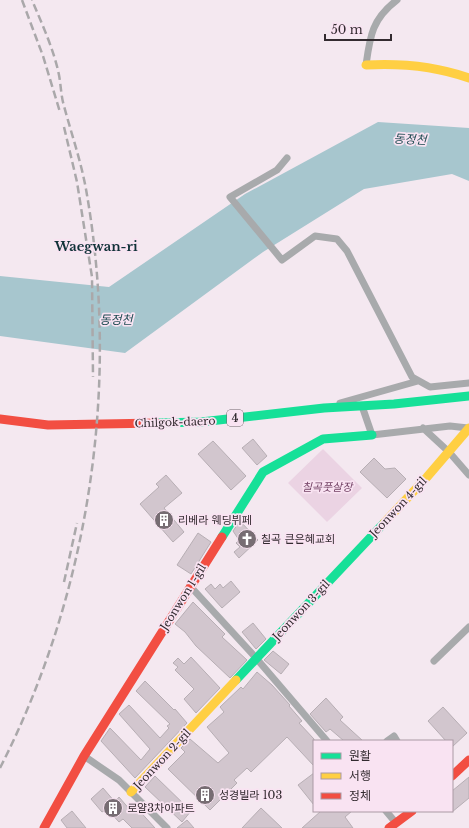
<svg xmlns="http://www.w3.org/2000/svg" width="469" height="828" viewBox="0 0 469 828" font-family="'Libre Baskerville','Noto Sans KR',serif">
	<rect width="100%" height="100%" fill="#f4e8f0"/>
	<!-- green -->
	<path fill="#ebd3e3" d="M323,449L362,488L327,522L288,483Z"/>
	<!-- water -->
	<path fill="#a7c6ce" d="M378,122L469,128V181L452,174L364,189L263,252L125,353L0,336V276L109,287L245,194Z"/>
	<!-- building -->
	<path fill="#d2c6ce" stroke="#b7aeb4" d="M253,439L267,456L257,465L242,448Z
		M213,441L246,476L231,490L198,454Z
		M374,458L385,469L395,468L406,479L387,498L360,472Z
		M166,475L182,493L164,508L184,532L173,542L140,504L159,487L156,484Z
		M240,521L258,540L239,558L234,552L240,547L236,543L239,540L233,531Z
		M198,533L211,542L191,574L177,565Z
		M231,581L240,592L222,608L205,589L211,584L215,589L220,584L223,588Z
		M193,602L225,634L222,637L247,660L230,678L196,646L185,632L175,624Z
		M253,623L266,639L256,649L242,632Z
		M273,651L289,664L281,674L264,660Z
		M191,657L220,688L196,713L184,699L194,689L175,670L178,667L173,663L178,658L184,664Z
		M257,672L272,685L290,705L289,706L302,721L299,723L314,739V766L287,737L251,772L247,768L234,780L237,783L210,810L168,769L185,752L181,748L190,739L218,763L229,753L207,727L224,712L220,707L241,687L243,689Z
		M145,681L174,710L175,709L187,723L135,778L101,741L110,728L141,760L150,749L119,714L129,705L160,738L169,728L167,726L170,724L136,691Z
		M326,698L343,717L340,720L363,741H344L330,729L326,732L310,714Z
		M443,707L467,733L452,747V741H446L428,721Z
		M314,773V805L298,785Z
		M155,776L191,811L182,822L145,787Z
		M469,777V798L452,812V791Z
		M103,788L115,802L119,797L131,811L136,807L155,828H132L123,819L119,822L107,809L102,812L91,799Z
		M261,808L282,828H242Z
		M72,811L86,828H67L61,820Z
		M321,811H352L345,817L353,828H302Z
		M187,820L194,828H177Z"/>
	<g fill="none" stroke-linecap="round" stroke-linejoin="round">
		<!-- street -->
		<path stroke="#a8aaac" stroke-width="7" d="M366,65C370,36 372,19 397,0
			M287,158L277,170L230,197L282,260L315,236L337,239L347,251L412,377L430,387L469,383
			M340,403L418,381
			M362,406L372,435L450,426L468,428
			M423,428L449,452L469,475
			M190,586L256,658L327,741
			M434,661L469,627
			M387,741L394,736L397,741
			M84,756L119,780L167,828
			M386,811L396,823"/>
		<!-- fast -->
		<path stroke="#16e098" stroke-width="9" d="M157,423L201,422L324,408L394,404L469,396
			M222,537L263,472L323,439L372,435
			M236,680L384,523"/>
		<!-- slow -->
		<path stroke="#ffcf43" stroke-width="9" d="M366,65C402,63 435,66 469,78
			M384,523L427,477L469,428
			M131,792L236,680"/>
		<!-- jam -->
		<path stroke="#f24e42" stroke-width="9" d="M0,419L48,425L157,423
			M452,776L469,760
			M44,828L84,756L222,537
			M389,828L412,811"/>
		<!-- rail -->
		<path stroke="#aaa8aa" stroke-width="2.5" stroke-dasharray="8 4" stroke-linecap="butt" d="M22,0L43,56L60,112
			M64,127L77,182L92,277L93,377
			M64,582L77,523
			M0,768C89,594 120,387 87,195C82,164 72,136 64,106C61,96 61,86 59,75C54,50 42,24 32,0"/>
	</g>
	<!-- icons -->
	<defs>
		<g id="building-disc" transform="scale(1)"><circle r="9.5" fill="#776d73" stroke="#f9e3f2"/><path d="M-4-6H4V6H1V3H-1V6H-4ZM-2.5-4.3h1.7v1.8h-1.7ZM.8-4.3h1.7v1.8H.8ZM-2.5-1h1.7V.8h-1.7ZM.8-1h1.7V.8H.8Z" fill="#fff"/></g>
		<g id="church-disc" transform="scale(1)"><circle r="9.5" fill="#776d73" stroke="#f9e3f2"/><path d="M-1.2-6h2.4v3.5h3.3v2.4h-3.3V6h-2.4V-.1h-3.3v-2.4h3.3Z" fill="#fff"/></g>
	</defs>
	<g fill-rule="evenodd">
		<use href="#building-disc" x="164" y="520"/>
		<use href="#church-disc" x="247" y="539"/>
		<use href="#building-disc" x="205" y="795"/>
		<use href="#building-disc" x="113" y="808"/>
	</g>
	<g text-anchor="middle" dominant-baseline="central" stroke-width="3.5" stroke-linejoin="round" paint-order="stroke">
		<!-- shield labels -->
		<rect fill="#f9e3f2" stroke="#6e626a" stroke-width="1" x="227" y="410" width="16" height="16" rx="3"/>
		<g font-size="10" font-weight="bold" fill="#332b30">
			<text x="235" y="418">4</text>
		</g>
		<!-- street labels -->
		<g font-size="11" fill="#332b30" stroke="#f9e3f2">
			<text transform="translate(175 422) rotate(-2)">Chilgok-daero</text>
			<text transform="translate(398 507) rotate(-47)">Jeonwon 4-gil</text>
			<text transform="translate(183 597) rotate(-58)">Jeonwon 1-gil</text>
			<text transform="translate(301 610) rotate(-47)">Jeonwon 3-gil</text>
			<text transform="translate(162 759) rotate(-47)">Jeonwon 2-gil</text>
		</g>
		<!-- park labels -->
		<g font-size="11" font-style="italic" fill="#734265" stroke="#f9e3f2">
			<text x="327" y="487">칠곡풋살장</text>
		</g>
		<!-- poi labels -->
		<g font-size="11" fill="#332b30" stroke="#f9e3f2" text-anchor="start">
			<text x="178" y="520">리베라 웨딩뷔페</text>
			<text x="261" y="539">칠곡 큰은혜교회</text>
			<text x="219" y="795">성경빌라 103</text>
			<text x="127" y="808">로얄3차아파트</text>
		</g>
		<!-- water labels -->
		<g font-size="12" font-style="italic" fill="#1d4a51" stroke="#f9e3f2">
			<text transform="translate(410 139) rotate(3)">동정천</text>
			<text x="116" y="319">동정천</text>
		</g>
		<!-- quarter labels -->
		<g font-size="13" font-weight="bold" fill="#103238" stroke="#f9e3f2">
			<text x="96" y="246">Waegwan-ri</text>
		</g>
	</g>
	<!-- legend -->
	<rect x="313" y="740" width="140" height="72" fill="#f9e3f2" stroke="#aa99a4"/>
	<rect x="321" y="753" width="20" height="6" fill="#16e098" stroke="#aa99a4"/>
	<text x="349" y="760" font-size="12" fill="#332b30">원활</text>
	<rect x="321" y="773" width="20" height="6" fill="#ffcf43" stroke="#aa99a4"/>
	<text x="349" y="780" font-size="12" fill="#332b30">서행</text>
	<rect x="321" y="793" width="20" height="6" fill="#f24e42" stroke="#aa99a4"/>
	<text x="349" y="800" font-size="12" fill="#332b30">정체</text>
	<!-- scale -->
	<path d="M325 34v6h66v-6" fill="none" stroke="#332b30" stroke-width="2"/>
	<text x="331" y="34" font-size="12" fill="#332b30" stroke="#f9e3f2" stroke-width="3" paint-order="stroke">50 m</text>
</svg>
